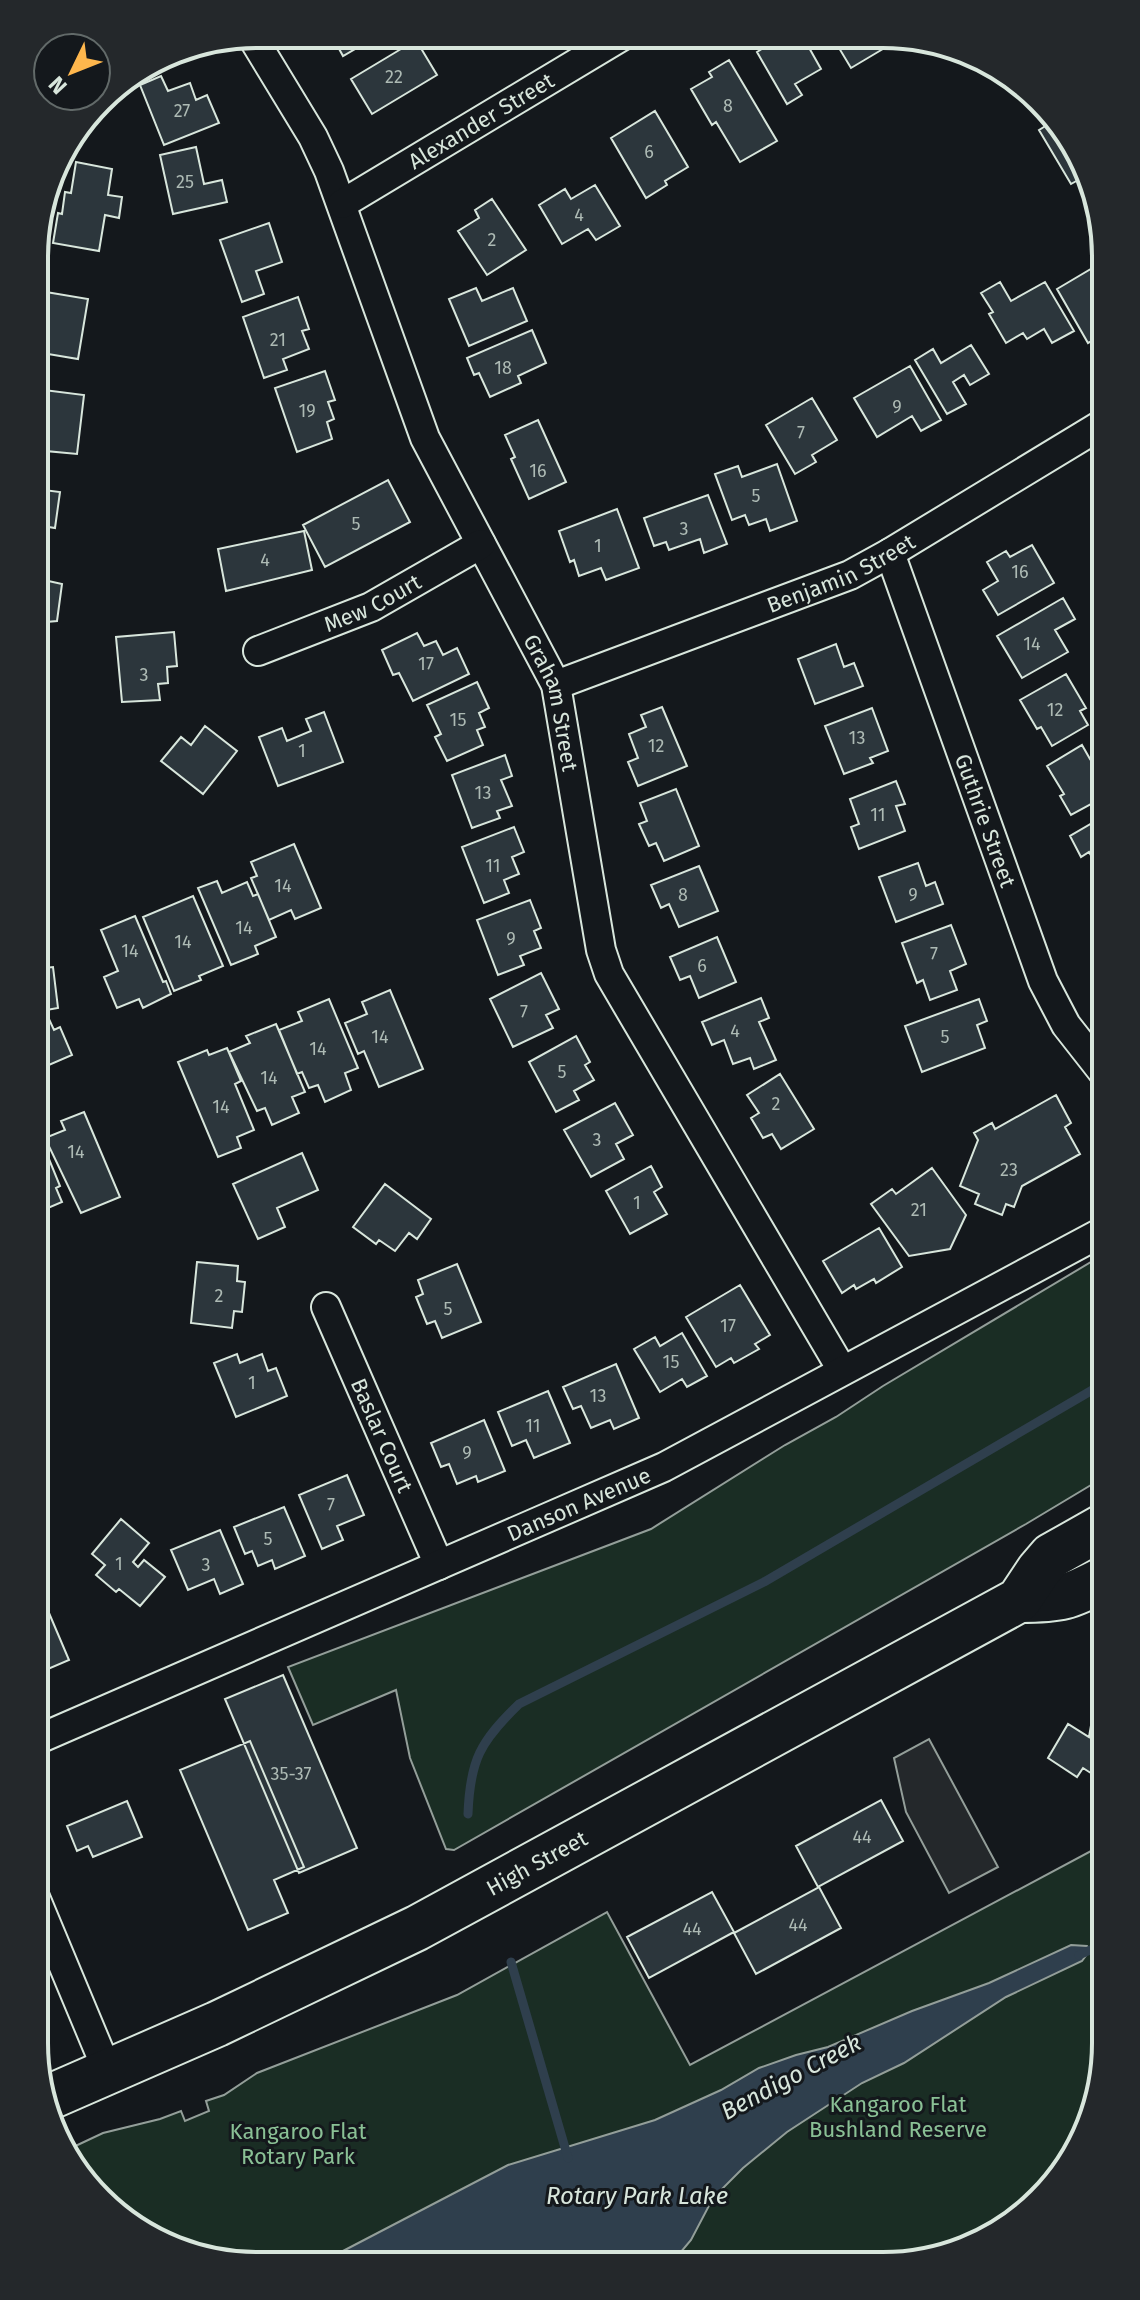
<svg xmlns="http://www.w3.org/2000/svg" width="1140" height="2300" viewBox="0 0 1140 2300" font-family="'Fira Sans',sans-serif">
	<rect width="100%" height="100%" fill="#14181c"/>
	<!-- green -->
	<path fill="#1a2d24" stroke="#939e99" stroke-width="2" d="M1106,1253V1476L1026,1524L454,1850L446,1849L410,1758L396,1690L313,1725L288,1667L651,1529L785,1445L836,1417L883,1386Z
		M1106,1843L1105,2058L1060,2179L954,2254L883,2266L227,2264L110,2211L69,2149L103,2133L160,2119L181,2111L185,2121L209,2111L206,2101L224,2095L257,2073L457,1995L607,1912L690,2065Z"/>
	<!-- parking -->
	<path fill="#24282b" stroke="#939e99" stroke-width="2" d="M929,1739L998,1867L949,1893L906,1812L894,1758Z"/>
	<!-- water -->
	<path fill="#2f3f4d" stroke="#939e99" stroke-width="2" d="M1071,1945L1087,1946L1090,1950L1082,1961L1006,1997L904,2063L862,2083L787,2132L743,2168L713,2198L691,2240L670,2265L318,2264L508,2165L655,2120L721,2090L759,2068L796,2055L828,2047L912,2011L989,1983Z"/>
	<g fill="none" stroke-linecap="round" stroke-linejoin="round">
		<!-- stream -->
		<path stroke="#2f3f4d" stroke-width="9" d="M468,1814C470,1760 480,1742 519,1704L764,1582L1106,1382
			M1079,1955L1106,1943
			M511,1962L568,2158"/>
	</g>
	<!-- building -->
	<path fill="#2c363c" stroke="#d8e6dc" stroke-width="2" d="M331,34L379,35L343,56Z
		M781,37H803L821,69L795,84L802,95L787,104L757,52Z
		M846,38H890L893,43L851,68L836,43Z
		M416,40L437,75L372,114L351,79Z
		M182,49L141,74L140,71L172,51Z
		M729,60L777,141L740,162L716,122L712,125L691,89L712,77L709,72Z
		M161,76L168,91L190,83L196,100L207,95L219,123L164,145L140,85Z
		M655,111L688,167L665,181L667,185L646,198L611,138Z
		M1052,122L1087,175L1071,184L1039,130Z
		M196,147L204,184L222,180L227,202L173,214L160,155Z
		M76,162L112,169L108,195L122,197L119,218L105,215L99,251L53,243L58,213L62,214L65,192L71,193Z
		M595,185L620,226L596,240L588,229L562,244L539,205L565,189L571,199Z
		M492,199L526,250L487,275L458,231L479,218L475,210Z
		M269,223L282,262L256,271L264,294L242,302L220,240Z
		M1106,260V332L1088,343L1057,289Z
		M1000,282L1011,301L1045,282L1074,331L1052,343L1044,329L1027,339L1023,333L1006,343L989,314L993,312L981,293Z
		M476,288L482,301L513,288L527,321L469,346L449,299Z
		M46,292L88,299L78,359L36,352Z
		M298,297L309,329L302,331L309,349L283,359L287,370L264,378L243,317Z
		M532,330L546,363L518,376L521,383L490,397L479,373L474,375L467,358Z
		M971,345L989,374L970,385L964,375L953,382L966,404L947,414L915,360L933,349L941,363Z
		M910,366L941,420L921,431L912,416L877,437L854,398Z
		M325,371L335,400L328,402L334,419L327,422L332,439L297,452L275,388Z
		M36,389L84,395L77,454L46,451L48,440L36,439Z
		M812,398L837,440L812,455L816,462L795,474L766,425Z
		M538,420L566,482L529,499L511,459L515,457L505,435Z
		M777,464L797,521L770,531L766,519L749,525L745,515L732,520L715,474L738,466L742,477Z
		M388,480L410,522L325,567L303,525Z
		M36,489L60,492L55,528L36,525Z
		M708,495L727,544L704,553L700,539L669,550L666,542L654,546L644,518Z
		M617,509L639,568L606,580L601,568L579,576L574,560L570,562L559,531Z
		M304,531L312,570L226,591L218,549Z
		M1032,545L1054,583L998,615L983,590L998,581L987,562L1006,551L1010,557Z
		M35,578L62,584L57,621L35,623Z
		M1063,598L1075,619L1055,630L1068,652L1022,678L997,636Z
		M174,632L177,666L167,667L168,683L158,684L160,700L122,702L116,637Z
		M417,633L424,646L436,641L443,655L457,648L469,674L413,701L399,673L393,675L382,650Z
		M836,644L844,667L854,663L863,686L815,704L798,659Z
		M1066,674L1086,708L1080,711L1088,725L1052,746L1041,727L1037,729L1020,700Z
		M477,682L489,708L479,713L485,727L477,730L483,745L447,761L435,737L441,734L427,705Z
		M662,707L687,766L638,786L628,762L638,758L629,734L646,727L641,715Z
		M872,708L888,751L870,758L873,763L844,774L825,726Z
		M324,712L343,762L278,786L259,737L282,728L287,741L311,731L306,719Z
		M205,726L237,751L203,794L161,761L181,737L191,745Z
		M1082,745L1090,759L1096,755L1106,771V796L1071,815L1060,796L1064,794L1047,766Z
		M505,755L512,776L501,780L512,806L497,811L500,818L472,828L452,775Z
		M896,781L905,804L896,806L905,831L859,849L851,827L859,824L850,799Z
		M676,789L699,846L664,861L656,843L649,846L639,824L647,821L640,803Z
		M1106,815V874L1103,876L1089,852L1081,857L1070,836Z
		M514,827L524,852L512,857L519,874L504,880L509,893L484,903L462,847Z
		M294,844L321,908L295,919L291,910L269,920L251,878L257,876L251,862Z
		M918,863L926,886L935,882L943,904L896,922L879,877Z
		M699,866L718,911L679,927L669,904L661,908L651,885Z
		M217,881L222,893L247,882L253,896L258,894L276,937L255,946L258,954L231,965L198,888Z
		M193,896L223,966L199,976L201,980L174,991L143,917Z
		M530,900L541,928L534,931L541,948L520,956L524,965L498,975L477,920Z
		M135,916L163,982L166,981L171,994L143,1008L139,999L117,1008L104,977L118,971L101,930Z
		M951,925L966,964L950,971L957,990L930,1000L923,980L917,983L902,943Z
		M717,937L736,982L699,998L690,976L680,980L670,957Z
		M53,967L58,1008L35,1012V969Z
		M541,973L559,1009L546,1015L553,1028L513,1047L490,999Z
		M390,990L423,1069L379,1087L364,1051L358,1054L345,1023L367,1014L362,1002Z
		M761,998L769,1018L759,1022L776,1060L754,1069L750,1058L733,1064L724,1040L712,1045L702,1022Z
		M329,999L358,1068L345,1073L351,1090L325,1102L318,1085L309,1088L302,1072L297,1074L279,1030L302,1021L298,1012Z
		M979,999L987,1021L977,1025L985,1048L922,1072L905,1026Z
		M48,1017L54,1030L60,1027L72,1055L35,1071V1022Z
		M276,1024L305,1092L292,1097L299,1113L272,1125L265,1108L257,1111L229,1052L250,1043L246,1036Z
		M576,1036L590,1062L585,1065L594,1080L574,1091L579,1100L556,1112L529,1062Z
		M227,1048L241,1081L235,1084L254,1130L237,1137L241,1148L218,1157L178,1062L207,1050L209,1055Z
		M780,1074L814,1129L781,1149L772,1134L763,1138L751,1118L759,1113L747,1095Z
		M1056,1095L1071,1123L1065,1127L1080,1154L1022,1186L1014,1207L1006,1204L1002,1215L975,1204L979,1194L960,1186L978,1140L974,1133L992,1123L995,1129Z
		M615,1103L633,1135L616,1144L624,1159L591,1177L564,1130Z
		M84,1112L120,1197L81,1213L45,1138L65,1130L61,1121Z
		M42,1142L60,1186L56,1188L62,1202L36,1213L42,1226L35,1229V1145Z
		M302,1153L318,1190L277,1208L285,1227L258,1239L233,1184Z
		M651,1166L662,1187L654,1192L667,1214L630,1234L606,1191Z
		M932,1168L966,1215L950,1249L909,1256L871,1204L892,1189L896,1194Z
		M385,1184L431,1219L417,1239L409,1233L395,1251L379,1240L376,1244L353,1227Z
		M879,1228L902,1267L876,1283L874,1279L856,1289L854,1285L842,1293L823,1261Z
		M197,1262L238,1266L237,1281L245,1282L242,1312L234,1311L232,1328L191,1323Z
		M457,1264L481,1322L442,1338L435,1321L427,1324L416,1297L423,1294L418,1280Z
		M740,1285L770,1335L755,1344L759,1349L734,1363L731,1358L716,1367L686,1317Z
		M682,1333L707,1376L687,1387L682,1379L660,1392L634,1349L655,1337L660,1346Z
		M237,1354L240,1363L262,1354L268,1371L276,1368L287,1396L236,1417L214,1363Z
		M616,1364L639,1418L614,1429L610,1420L591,1428L581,1406L573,1409L563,1387Z
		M548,1391L570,1443L534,1458L526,1440L512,1446L498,1412Z
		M484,1420L505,1471L478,1482L476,1476L457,1484L449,1464L441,1467L431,1443Z
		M347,1475L364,1515L337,1526L343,1540L322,1549L299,1495Z
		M284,1507L305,1556L275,1569L272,1560L258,1566L252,1551L245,1554L234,1527Z
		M121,1519L149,1543L133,1562L138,1567L144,1560L165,1577L140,1606L119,1589L116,1592L96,1575L105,1565L92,1554Z
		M220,1530L243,1584L220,1594L214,1579L188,1590L171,1550Z
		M49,1613L69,1660L34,1675V1619Z
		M283,1675L357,1848L299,1873L225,1699Z
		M1093,1714L1106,1717V1794L1092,1786L1097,1777L1083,1768L1077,1777L1048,1758L1068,1724L1089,1737Z
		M250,1741L304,1867L274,1880L288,1913L248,1930L180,1770Z
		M881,1800L903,1841L818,1887L796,1846Z
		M127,1801L142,1837L93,1857L88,1846L77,1851L67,1826Z
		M819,1887L841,1928L756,1974L734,1933Z
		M712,1892L734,1932L649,1978L627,1937Z"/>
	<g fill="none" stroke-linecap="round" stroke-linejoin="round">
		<!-- minor casing -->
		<g stroke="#d8e6dc" stroke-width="32">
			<g id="minor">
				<path id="s1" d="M251,35L313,137L329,171L425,438L556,685L601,950L609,974L842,1370"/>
				<path id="s2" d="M342,204L622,36"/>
				<path id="s3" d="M890,553L1043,981L1066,1025L1106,1076"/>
				<path id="s4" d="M258,651L371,607L481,544"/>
				<path id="s5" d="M556,685L850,575L890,553L1106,422"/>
				<path id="s6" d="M326,1307L439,1565"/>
				<path id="s7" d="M34,1741L664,1467L1106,1230"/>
				<path d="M34,1895L108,2072"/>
			</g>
		</g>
		<!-- trunk casing -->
		<g stroke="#d8e6dc" stroke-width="48">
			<g id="trunk">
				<path d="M1019,1600C1061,1600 1068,1598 1106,1578"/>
				<path id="s8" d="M43,2100L217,2024L417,1928L1019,1600L1039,1570L1051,1556L1106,1525"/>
			</g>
		</g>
		<!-- minor -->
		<use href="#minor" stroke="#14181c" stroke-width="28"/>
		<!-- trunk -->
		<use href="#trunk" stroke="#14181c" stroke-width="44"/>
	</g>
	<g text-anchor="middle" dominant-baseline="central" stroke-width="6" stroke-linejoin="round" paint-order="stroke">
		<!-- number labels -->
		<g font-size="18" fill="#adbab4">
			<text x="394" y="77">22</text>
			<text x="728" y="106">8</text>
			<text x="182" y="111">27</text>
			<text x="649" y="152">6</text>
			<text x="185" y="182">25</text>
			<text x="579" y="215">4</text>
			<text x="492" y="240">2</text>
			<text x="278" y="340">21</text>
			<text x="503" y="368">18</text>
			<text x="897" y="407">9</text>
			<text x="307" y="411">19</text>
			<text x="801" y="433">7</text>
			<text x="538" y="471">16</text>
			<text x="756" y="496">5</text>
			<text x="356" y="524">5</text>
			<text x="684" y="529">3</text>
			<text x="598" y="546">1</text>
			<text x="265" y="560">4</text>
			<text x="1020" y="572">16</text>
			<text x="1032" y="644">14</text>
			<text x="426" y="664">17</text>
			<text x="144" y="675">3</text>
			<text x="1055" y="710">12</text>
			<text x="458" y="720">15</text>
			<text x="857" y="738">13</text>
			<text x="656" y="746">12</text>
			<text x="302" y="751">1</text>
			<text x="483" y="793">13</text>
			<text x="878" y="815">11</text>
			<text x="493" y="866">11</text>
			<text x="283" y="886">14</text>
			<text x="683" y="895">8</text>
			<text x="913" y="895">9</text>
			<text x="244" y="928">14</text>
			<text x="511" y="939">9</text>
			<text x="183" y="942">14</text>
			<text x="130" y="951">14</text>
			<text x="934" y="954">7</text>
			<text x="702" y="966">6</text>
			<text x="524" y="1012">7</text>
			<text x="735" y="1031">4</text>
			<text x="380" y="1037">14</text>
			<text x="945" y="1037">5</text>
			<text x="318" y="1049">14</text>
			<text x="562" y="1072">5</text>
			<text x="269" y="1078">14</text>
			<text x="776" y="1104">2</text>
			<text x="221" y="1107">14</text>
			<text x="597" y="1140">3</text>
			<text x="76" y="1152">14</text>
			<text x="1009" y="1170">23</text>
			<text x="637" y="1203">1</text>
			<text x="919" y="1210">21</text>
			<text x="219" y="1296">2</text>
			<text x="448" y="1309">5</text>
			<text x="728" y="1326">17</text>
			<text x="671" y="1362">15</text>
			<text x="252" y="1383">1</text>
			<text x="598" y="1396">13</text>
			<text x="533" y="1426">11</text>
			<text x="467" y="1453">9</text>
			<text x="331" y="1505">7</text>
			<text x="268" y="1539">5</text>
			<text x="119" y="1564">1</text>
			<text x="206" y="1565">3</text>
			<text x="291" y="1774">35-37</text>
			<text x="862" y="1837">44</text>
			<text x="798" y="1925">44</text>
			<text x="692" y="1929">44</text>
		</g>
		<!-- street labels -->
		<g font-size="22" fill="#d8e6dc" stroke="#14181c">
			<text stroke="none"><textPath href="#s2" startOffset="162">Alexander Street</textPath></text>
			<text stroke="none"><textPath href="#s5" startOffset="306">Benjamin Street</textPath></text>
			<text stroke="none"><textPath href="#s4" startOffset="124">Mew Court</textPath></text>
			<text stroke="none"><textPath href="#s1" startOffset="736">Graham Street</textPath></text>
			<text stroke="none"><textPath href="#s3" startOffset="284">Guthrie Street</textPath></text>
			<text stroke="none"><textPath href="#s6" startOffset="140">Baslar Court</textPath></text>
			<text stroke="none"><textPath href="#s7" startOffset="594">Danson Avenue</textPath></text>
			<text stroke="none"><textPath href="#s8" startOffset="548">High Street</textPath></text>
		</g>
		<!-- park labels -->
		<g font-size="22" fill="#8ac095" stroke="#14181c">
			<text x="898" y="2104">Kangaroo Flat<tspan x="898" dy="25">Bushland Reserve</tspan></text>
			<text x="298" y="2131">Kangaroo Flat<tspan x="298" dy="25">Rotary Park</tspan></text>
		</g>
		<!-- water labels -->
		<g font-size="24" font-style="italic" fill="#d8e6dc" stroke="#14181c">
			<text transform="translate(791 2077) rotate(-28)">Bendigo Creek</text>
			<text x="637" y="2196">Rotary Park Lake</text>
		</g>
	</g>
	<!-- crop -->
	<path d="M0 0H1140V2300H0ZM257 48H883A209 209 0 0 1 1092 257V2043A209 209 0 0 1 883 2252H257A209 209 0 0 1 48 2043V257A209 209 0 0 1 257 48Z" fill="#24282b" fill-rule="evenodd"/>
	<path fill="none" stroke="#d8e6dc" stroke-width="4" d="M257 48H883A209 209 0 0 1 1092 257V2043A209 209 0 0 1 883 2252H257A209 209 0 0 1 48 2043V257A209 209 0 0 1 257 48Z"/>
	<!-- north arrow -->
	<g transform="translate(72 72) rotate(227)"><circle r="38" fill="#14181c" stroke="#626a69" stroke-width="2"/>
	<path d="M0-6L14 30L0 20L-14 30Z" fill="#ffb74d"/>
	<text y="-12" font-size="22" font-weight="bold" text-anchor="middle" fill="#d8e6dc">N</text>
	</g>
</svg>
